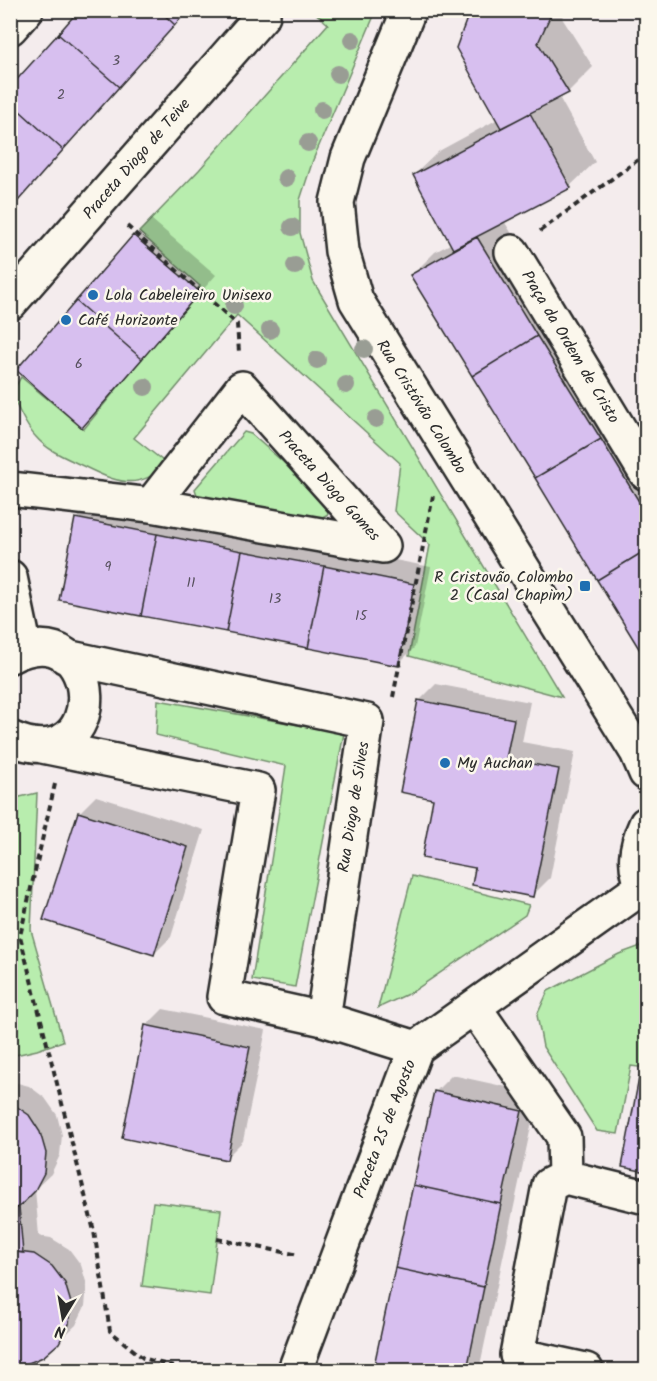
<svg xmlns="http://www.w3.org/2000/svg" width="657" height="1381" viewBox="0 0 657 1381" font-family="Kalam,sans-serif">
	<rect width="100%" height="100%" fill="#f4eced"/>
	<filter id="ink" filterUnits="userSpaceOnUse"><feTurbulence type="fractalNoise" baseFrequency=".0167" numOctaves="2"/><feDisplacementMap in="SourceGraphic" scale="12" xChannelSelector="R" yChannelSelector="G"/><feConvolveMatrix kernelMatrix="1 2 1 2 8 2 1 2 1" color-interpolation-filters="sRGB"/></filter>
	<g filter="url(#ink)">
		<!-- green -->
		<path fill="#b8edae" stroke="#728c6c" stroke-width="1.5" d="M313,11H376L313,160L300,200V233L313,281L562,697L409,656L430,545L394,511L400,463L237,315L134,438L167,464C136,494 112,480 79,464C64,457 47,450 36,437C25,426 18,407 11,394L21,377L84,429L200,286L139,232L199,170L328,24Z
			M244,432L251,434L328,501V514L319,519L198,498L195,489Z
			M158,700L344,733L295,987L252,980L286,766L156,735Z
			M37,793L31,930L63,1041L37,1050L11,1056V799Z
			M412,876L529,905L525,915L412,992L378,1008Z
			M646,944V1068L631,1066L618,1134L597,1131L543,1047L537,1015L548,991L619,954Z
			M153,1202L221,1210L210,1295L142,1286Z"/>
		<!-- shadow -->
		<path fill="#0003" d="M81,10H188L10,209Z
			M472,10H565L562,18L593,67L568,92L559,97L595,162L570,186L504,221L623,414L646,461V657L412,275L435,252L452,243L414,175L439,151L498,119Z
			M151,219L216,275L98,409L18,370Z
			M93,502L431,567L415,647L398,664L76,519Z
			M436,684L530,702L522,742L575,752L550,878L533,895L477,867L435,797L419,701Z
			M96,796L204,830L171,937L154,954L79,813Z
			M163,1009L266,1030L243,1141L226,1158L146,1026Z
			M646,1072V1171L623,1166L640,1079Z
			M452,1075L538,1094L479,1370H374L435,1092Z
			M10,1081L29,1086L45,1098L57,1115L62,1135L60,1155L51,1174L35,1189L39,1236L51,1238L69,1249L81,1265L87,1285L85,1306L76,1325L58,1342L10,1364Z"/>
		<!-- building -->
		<path fill="#d7bfef" stroke="#2b2b2b" stroke-width="1.5" d="M79,10H159L175,25L119,87L58,34Z
			M159,10H188L175,25Z
			M470,10H553L538,43L569,93L501,128L456,48Z
			M58,34L119,87L63,150L10,102V87Z
			M10,102L63,150L10,210Z
			M530,113L571,188L453,249L413,175Z
			M133,235L200,292L142,359L76,301Z
			M477,237L537,336L472,376L410,275Z
			M76,301L142,359L82,428L16,370Z
			M537,336L601,439L535,478L472,376Z
			M601,439L646,513V550L597,580L535,478Z
			M75,518L157,534L141,616L59,600Z
			M157,534L242,551L226,632L141,616Z
			M646,550V660L597,580Z
			M242,551L324,566L308,648L226,632Z
			M324,566L414,584L399,666L308,648Z
			M418,700L514,719L506,759L559,769L533,897L472,885L475,868L422,858L433,799L400,792Z
			M78,812L188,847L154,955L43,920Z
			M145,1025L250,1047L227,1160L122,1138Z
			M639,1078L646,1079V1172L622,1167Z
			M434,1091L522,1111L501,1204L413,1185Z
			M10,1102L29,1115L40,1132L46,1153L44,1173L34,1192L19,1207L10,1211Z
			M413,1185L501,1204L484,1287L395,1268Z
			M19,1207L23,1253L10,1251V1211Z
			M10,1251L34,1254L52,1266L65,1283L71,1303L69,1324L59,1343L43,1357L24,1365H10Z
			M395,1268L484,1287L467,1370H373Z"/>
		<g fill="none" stroke-linecap="round" stroke-linejoin="round">
			<!-- street casing -->
			<g stroke="#2b2b2b" stroke-width="38">
				<path id="street" d="M409,10L348,158L337,202L342,251L356,300L637,752L646,773
					M10,28L26,10
					M512,252L646,473
					M10,303L263,15
					M10,489L151,505L383,546
					M151,505L242,388L383,546
					M10,577L25,649
					M10,656C105,607 114,784 10,738
					M66,657L367,721L323,1019
					M42,746L258,790L224,997L323,1019L416,1048
					M646,824C636,846 631,868 646,889
					M474,1007L564,1137L565,1177
					M295,1370L416,1048L644,886
					M586,1370L517,1355L549,1185L565,1177L646,1197"/>
			</g>
			<!-- path -->
			<path stroke="#2b2b2b" stroke-width="4" stroke-dasharray="6 4.5" stroke-linecap="butt" d="M127,226L237,324L239,352
				M540,231L646,154
				M393,697L433,496
				M55,784L20,936L94,1231L110,1331L143,1358L184,1370
				M217,1239L299,1255"/>
			<!-- street -->
			<use href="#street" stroke="#fbf7ec" stroke-width="33"/>
		</g>
		<!-- trees -->
		<g fill="#999d94">
			<circle cx="352" cy="40" r="9"/>
			<circle cx="338" cy="74" r="9"/>
			<circle cx="322" cy="110" r="9"/>
			<circle cx="308" cy="143" r="9"/>
			<circle cx="286" cy="178" r="9"/>
			<circle cx="292" cy="227" r="9"/>
			<circle cx="295" cy="266" r="9"/>
			<circle cx="234" cy="306" r="9"/>
			<circle cx="270" cy="330" r="9"/>
			<circle cx="364" cy="349" r="9"/>
			<circle cx="317" cy="360" r="9"/>
			<circle cx="346" cy="385" r="9"/>
			<circle cx="145" cy="387" r="9"/>
			<circle cx="376" cy="419" r="9"/>
		</g>
	</g>
	<!-- markers -->
	<g fill="#1f6fb2" stroke="#fbf7ec" stroke-width="2">
		<circle cx="93" cy="295" r="6"/>
		<circle cx="66" cy="320" r="6"/>
		<rect x="579" y="580" width="12" height="12" rx="3"/>
		<circle cx="445" cy="763" r="6"/>
	</g>
	<g text-anchor="middle" dominant-baseline="central" stroke-width="5" stroke-linejoin="round" paint-order="stroke">
		<!-- number labels -->
		<g font-size="14" fill="#56505c">
			<text x="116" y="61">3</text>
			<text x="61" y="95">2</text>
			<text x="79" y="364">6</text>
			<text x="108" y="567">9</text>
			<text x="191" y="583">11</text>
			<text x="275" y="599">13</text>
			<text x="361" y="616">15</text>
		</g>
		<!-- street labels -->
		<g font-size="16" fill="#2b2b2b" stroke="#fbf7ec">
			<text transform="translate(137 159) rotate(-49)">Praceta Diogo de Teive</text>
			<text transform="translate(570 347) rotate(59)">Praça da Ordem de Cristo</text>
			<text transform="translate(421 407) rotate(58)">Rua Cristóvão Colombo</text>
			<text transform="translate(329 486) rotate(48)">Praceta Diogo Gomes</text>
			<text transform="translate(354 807) rotate(-81)">Rua Diogo de Silves</text>
			<text transform="translate(385 1129) rotate(-69)">Praceta 25 de Agosto</text>
		</g>
		<!-- poi labels -->
		<g font-size="16" fill="#2b2b2b" stroke="#fbf7ec" text-anchor="start">
			<text x="105" y="295">Lola Cabeleireiro Unisexo</text>
			<text x="78" y="320">Café Horizonte</text>
			<text x="573" y="577" text-anchor="end">R Cristovão Colombo<tspan x="573" dy="18">2 (Casal Chapim)</tspan></text>
			<text x="457" y="763">My Auchan</text>
		</g>
	</g>
	<!-- margin -->
	<rect width="657" height="1381" fill="none" stroke="#fbf7ec" stroke-width="36"/>
	<rect x="18" y="18" width="621" height="1345" fill="none" stroke="#2b2b2b" stroke-width="2" filter="url(#ink)"/>
	<!-- north arrow -->
	<g transform="translate(63 1318) rotate(191)" stroke="#fbf7ec" stroke-width="4.5" paint-order="stroke">
	<path d="M0-4.5L10 22L0 15L-10 22Z" fill="#2b2b2b"/>
	<text y="-9" font-size="16" font-weight="bold" text-anchor="middle" fill="#2b2b2b">N</text>
	</g>
</svg>
